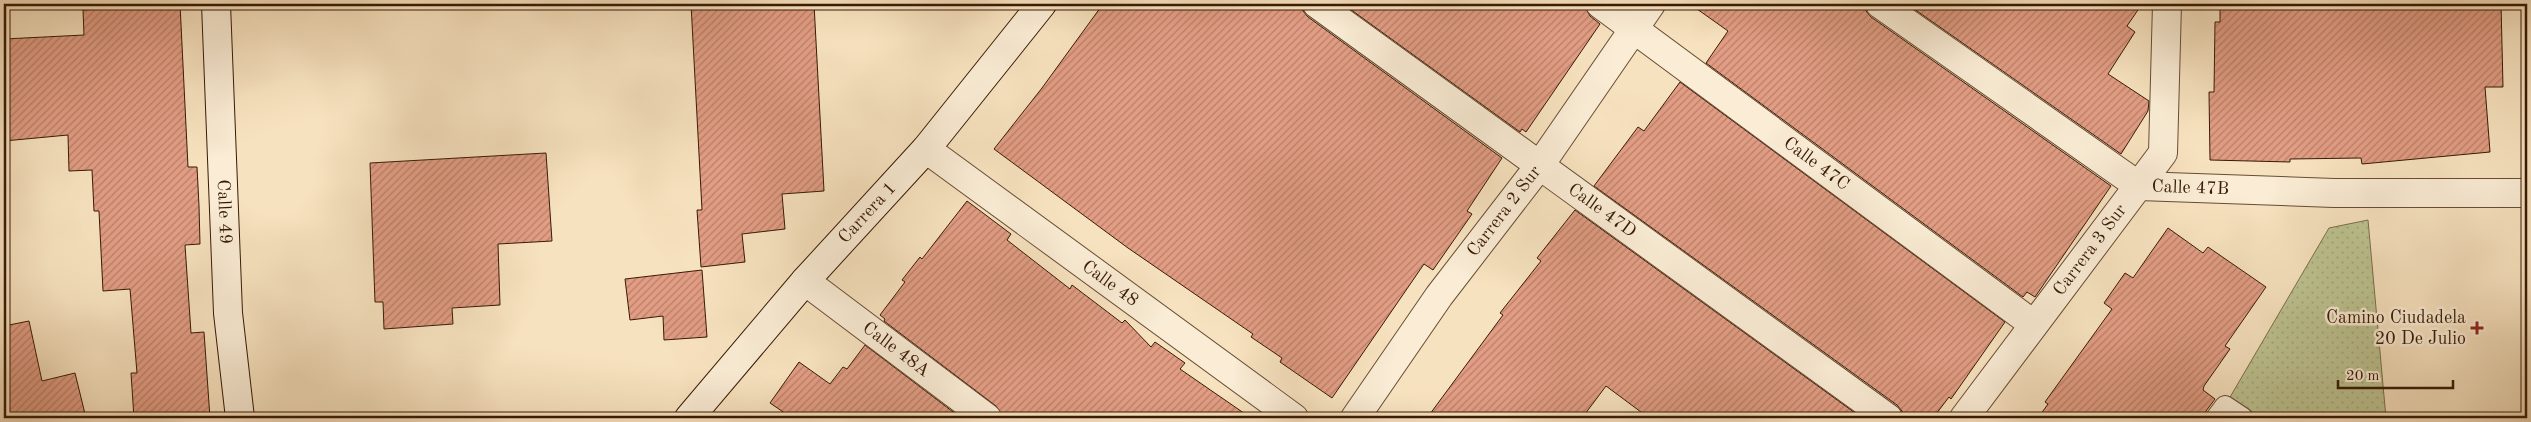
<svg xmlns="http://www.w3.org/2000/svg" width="2531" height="422" viewBox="0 0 2531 422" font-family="'Old Standard TT',serif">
	<defs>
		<pattern id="green-dots" width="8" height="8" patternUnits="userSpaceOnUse" patternTransform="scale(1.25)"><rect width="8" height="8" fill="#bdc391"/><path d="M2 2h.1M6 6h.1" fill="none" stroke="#a3a77c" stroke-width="1.8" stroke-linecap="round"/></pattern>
		<pattern id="building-hatch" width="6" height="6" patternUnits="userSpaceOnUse" patternTransform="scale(1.25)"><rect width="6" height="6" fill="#e29d84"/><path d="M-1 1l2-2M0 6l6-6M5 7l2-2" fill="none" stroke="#b87f6a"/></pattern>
	</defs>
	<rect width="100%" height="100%" fill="#f7e2bf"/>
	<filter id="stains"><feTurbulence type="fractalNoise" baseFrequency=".004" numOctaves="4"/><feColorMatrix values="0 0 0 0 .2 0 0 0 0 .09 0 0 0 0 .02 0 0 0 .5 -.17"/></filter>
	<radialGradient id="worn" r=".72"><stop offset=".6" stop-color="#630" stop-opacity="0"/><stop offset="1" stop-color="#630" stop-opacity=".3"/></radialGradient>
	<!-- green -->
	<path fill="url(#green-dots)" stroke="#7a6e4b" d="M2368,220L2386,418H2246L2226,404L2329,228Z"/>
	<!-- building -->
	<path fill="url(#building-hatch)" stroke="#381a05" d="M180,4L188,167H197L199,206L200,244L185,245L191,333L204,332L210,418H134L131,373H137L130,289L103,291L99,211H94L92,170L69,171L68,135L4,141V39L84,35L83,10Z
		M691,4H814L824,191L782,194L785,229L742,234L745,262L701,267L697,210H702Z
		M1103,4H1302L1303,11L1308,17L1502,158L1467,211L1472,214L1433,270L1424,264L1332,398L1280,362L1282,358L1251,337L1253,334L1128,248L994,149L1042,88Z
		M1343,4H1584L1590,16L1600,24L1526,132L1522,129L1520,132Z
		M1690,4H1865L1866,11L1871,17L2111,186L2035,297L2027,292L2023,297L1706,63L1728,31Z
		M1907,4H2142L2127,26L2135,32L2108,74L2149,101L2148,111L2121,154Z
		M2220,4H2501L2503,87H2485L2490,152L2362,164L2361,158L2290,159V162L2210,160L2209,92H2214L2215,22H2220Z
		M1680,82L2005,322L1951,399L1949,397L1933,418H1903L1902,411L1897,405L1594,186L1638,127L1644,131Z
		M546,153L552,241L498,244L500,305L452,308L453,324L384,329L383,302H375L370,163Z
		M967,201L1011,234L1007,240L1070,289L1072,285L1122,323L1125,320L1151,347L1155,342L1185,363L1180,369L1251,418H1002L996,406L884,321L885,319L880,315L905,282L902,280L920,257L922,259Z
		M1575,210L1862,418H1649L1606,386L1582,418H1427L1503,315L1500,313L1541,261L1537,258Z
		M2168,228L2203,253L2208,247L2266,287L2225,346L2230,349L2204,386L2203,390L2215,399L2206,411L2204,418H2038L2048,404L2045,402L2112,309L2104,303L2125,273L2133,278Z
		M702,270L707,337L664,340L663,316L630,320L625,279Z
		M29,321L42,381L75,373L86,418H4V326Z
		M865,345L961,418H792L770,403L799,362L830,384L843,367L847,369Z"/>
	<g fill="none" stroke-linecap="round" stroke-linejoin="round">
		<!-- lane casing -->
		<g stroke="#684c34" stroke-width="22">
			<path id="lane" d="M2216,418L2225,406L2243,418"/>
		</g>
		<!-- street casing -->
		<g stroke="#684c34" stroke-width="30">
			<g id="street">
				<path id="s1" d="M1317,4L1888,418"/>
				<path id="s2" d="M1600,4L2033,324"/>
				<path id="s3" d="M1880,4L2139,186L2334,193H2527"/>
				<path id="s4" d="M926,149L1294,418"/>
				<path id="s5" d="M805,281L987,418"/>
				<path id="s6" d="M1355,418L1439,296L1540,165L1651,4"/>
				<path id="s7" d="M1964,418L2163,153L2167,4"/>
			</g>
		</g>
		<!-- secondary casing -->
		<g stroke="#381a05" stroke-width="30">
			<g id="secondary">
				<path id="s8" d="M216,4L228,313L240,418"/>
				<path id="s9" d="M689,418L805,281L926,149L1042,4"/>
			</g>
		</g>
		<!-- lane -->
		<use href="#lane" stroke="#faecd5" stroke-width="20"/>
		<!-- street -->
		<use href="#street" stroke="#faecd5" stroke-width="28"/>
		<!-- secondary -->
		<use href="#secondary" stroke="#faecd5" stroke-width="28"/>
	</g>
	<!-- markers -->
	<path fill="#8f2418" stroke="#faecd5" stroke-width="2" d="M2474.5 320.5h5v5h5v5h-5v5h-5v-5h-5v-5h5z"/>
	<g text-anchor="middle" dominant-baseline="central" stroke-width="5" stroke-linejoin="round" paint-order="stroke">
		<!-- street labels -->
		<g font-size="18" fill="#381a05" stroke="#faecd5">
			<text stroke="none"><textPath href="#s2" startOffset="269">Calle 47C</textPath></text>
			<text stroke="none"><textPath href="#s3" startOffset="368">Calle 47B</textPath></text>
			<text stroke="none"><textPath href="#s8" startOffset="208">Calle 49</textPath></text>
			<text stroke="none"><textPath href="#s1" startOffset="352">Calle 47D</textPath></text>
			<text stroke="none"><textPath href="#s6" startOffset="255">Carrera 2 Sur</textPath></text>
			<text stroke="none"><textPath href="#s9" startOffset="272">Carrera 1</textPath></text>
			<text stroke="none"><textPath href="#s7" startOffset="210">Carrera 3 Sur</textPath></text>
			<text stroke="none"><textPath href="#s4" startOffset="228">Calle 48</textPath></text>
			<text stroke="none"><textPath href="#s5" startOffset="114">Calle 48A</textPath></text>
		</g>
		<!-- poi labels -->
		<g font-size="18" fill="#381a05" stroke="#faecd5" text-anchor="end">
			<text x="2466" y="318">Camino Ciudadela<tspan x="2466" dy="21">20 De Julio</tspan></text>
		</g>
	</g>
	<!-- margin -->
	<rect width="2531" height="422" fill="none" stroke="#f7e2bf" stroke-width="20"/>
	<rect x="5" y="5" width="2521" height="412" fill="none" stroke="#381a05" stroke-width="2.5"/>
	<rect x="10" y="10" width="2511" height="402" fill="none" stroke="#381a05"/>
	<!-- scale -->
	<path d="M2338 380v8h115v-8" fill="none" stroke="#381a05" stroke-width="2.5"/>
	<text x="2346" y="380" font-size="15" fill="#381a05" stroke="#faecd5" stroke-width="4" paint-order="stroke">20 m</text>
	<rect width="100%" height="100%" filter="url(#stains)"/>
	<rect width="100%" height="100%" fill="url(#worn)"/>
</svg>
